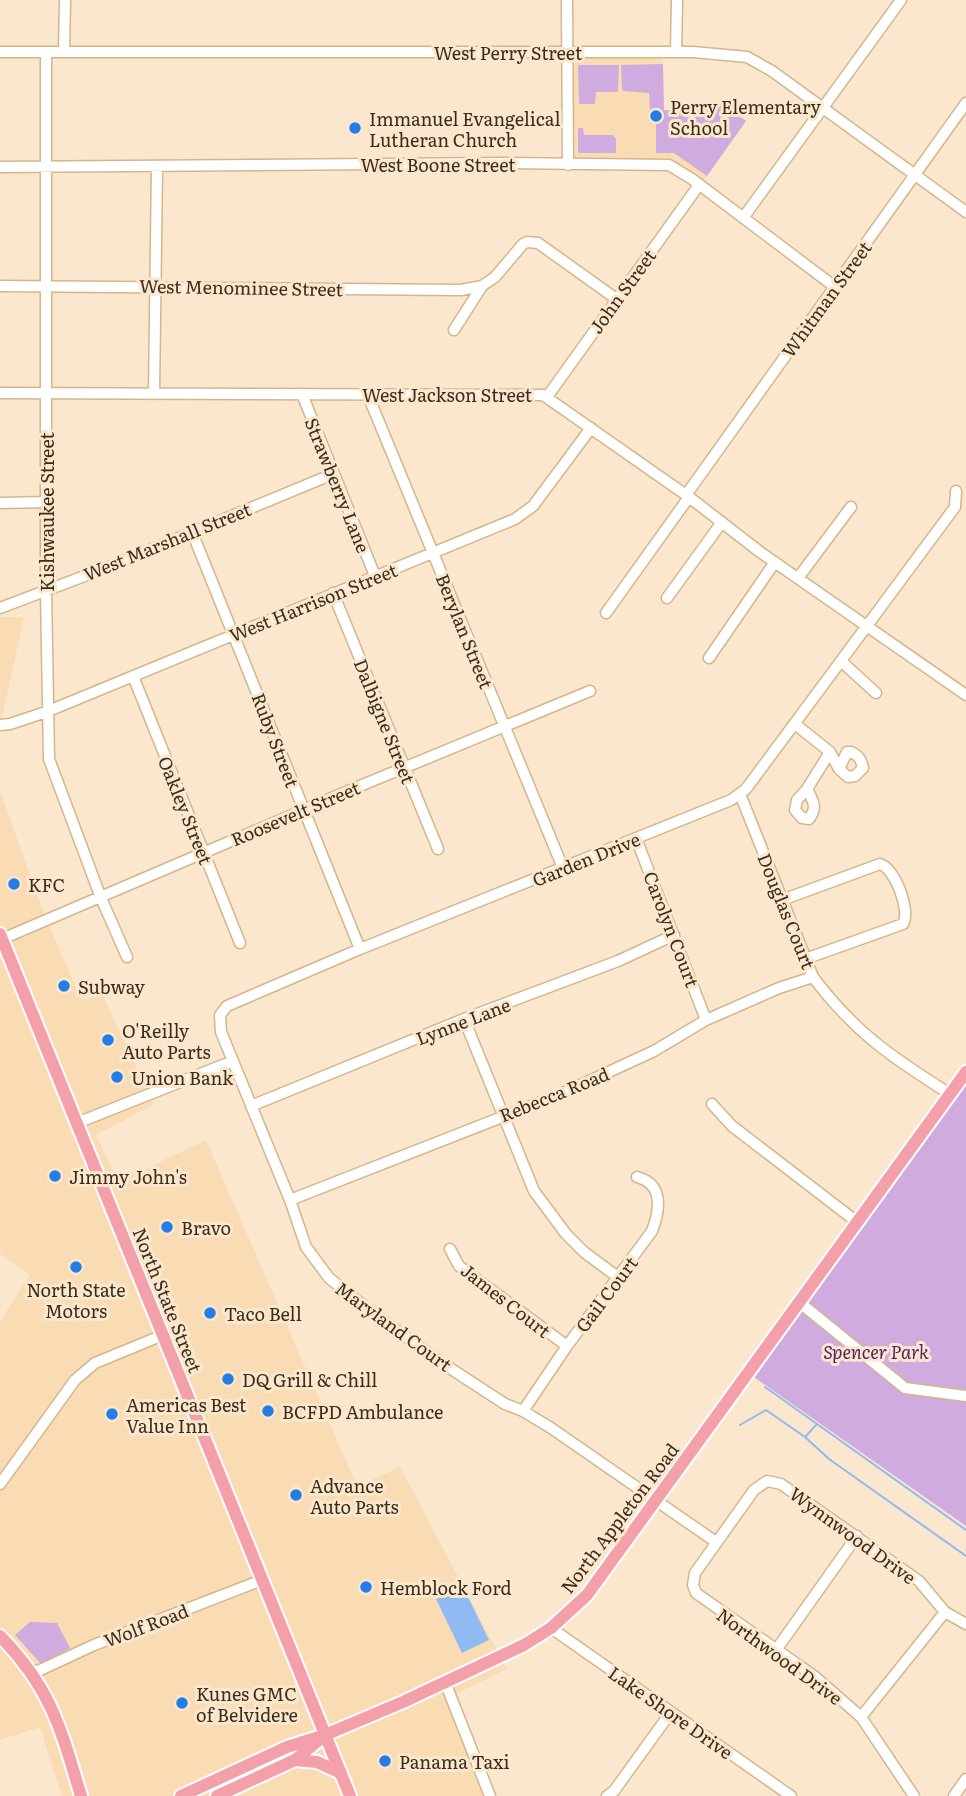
<svg xmlns="http://www.w3.org/2000/svg" width="966" height="1796" viewBox="0 0 966 1796" font-family="Literata,serif">
	<rect width="100%" height="100%" fill="#fae7cd"/>
	<!-- built -->
	<path fill="#fadcb4" d="M580,57H663L664,110H692L720,103L746,121L703,181L675,162L578,161L573,157L572,65Z
		M0,617H24L0,727Z
		M0,790L38,898L81,1000L103,996L154,1104L96,1135L118,1182L206,1140L357,1486L400,1467L507,1669L445,1699L485,1796H62L40,1727L0,1740V1321L30,1275L0,1254Z"/>
	<!-- green -->
	<path fill="#d0abdf" d="M663,64L664,110H692L720,103L746,121L707,176L674,153H656V110H650L649,93L623,91L622,89L621,65Z
		M578,65H619L618,92H596L595,104H579Z
		M578,128H583L584,135H613L616,139V153H578Z
		M966,1071V1526L748,1373Z
		M30,1622L57,1623L70,1648L41,1664L15,1635Z"/>
	<!-- water -->
	<path fill="#8fbaf2" d="M463,1587L489,1640L462,1653L436,1599Z"/>
	<g fill="none" stroke-linecap="round" stroke-linejoin="round">
		<!-- stream -->
		<path stroke="#8fbaf2" stroke-width="2" d="M765,1387L966,1530
			M740,1425L766,1410L805,1437L829,1459L966,1556
			M806,1436L816,1425"/>
		<!-- minor casing -->
		<g stroke="#d4b68a" stroke-width="13">
			<path id="minor" d="M567,0L568,165
				M0,52H693L747,57L772,71L966,212
				M46,52V590L49,759L101,898L127,957
				M64,52L65,0
				M676,52L677,0
				M0,167L501,163L669,165L692,179L835,287
				M743,218L901,0
				M0,286L461,290L482,286
				M454,330L482,286L495,277L523,244L527,242L538,243L615,298
				M0,393L543,395L689,497L760,552L966,695
				M154,393L157,167
				M367,393L563,868
				M302,394L375,576
				M547,397L699,185
				M686,495L966,103
				M0,503L46,502
				M192,532L360,949
				M798,578L851,507
				M333,593L438,849
				M667,598L722,522
				M0,608L111,566L333,474
				M606,613L689,497
				M709,658L775,562
				M842,662L876,693
				M133,676L240,943
				M795,724L830,752L839,769
				M0,725L10,724L46,712L515,519L533,506L591,428
				M847,752H851C859,756 861,759 863,768L855,776L848,777L839,769Z
				M807,789C813,801 818,807 809,819L802,818L795,810L797,800Z
				M807,789L830,752
				M740,794L813,977C855,1033 893,1058 950,1094
				M636,838L706,1020
				M782,900L880,864C895,868 911,911 903,924L805,959
				M2,939L355,788L590,691
				M464,1019L534,1191L566,1234L584,1252L619,1278
				M712,1104L732,1126L857,1222
				M251,1106L464,1019L618,961L674,935
				M77,1123L233,1061
				M290,1200L561,1094L654,1051L706,1020L779,988L813,977
				M450,1249L459,1266L567,1346
				M799,1302L905,1388L966,1396
				M523,1411L567,1346L652,1231C660,1210 664,1184 637,1177
				M0,1484L75,1380L95,1363L163,1335
				M716,1542L551,1428L523,1411L505,1404L442,1363L374,1314L329,1278L306,1247L290,1200L221,1032L220,1015L227,1006L360,949L731,800L746,789L955,507L956,491
				M551,1628L791,1796
				M776,1650L857,1536
				M30,1670L38,1671L94,1645L262,1580
				M445,1682L490,1796
				M861,1717L945,1612
				M607,1796L614,1791L671,1712
				M914,1796L861,1717L814,1676L696,1593L693,1585L695,1573L754,1490L767,1481L781,1484L919,1581L945,1612L966,1624
				M954,1796L966,1779"/>
		</g>
		<!-- major casing -->
		<g stroke="#fff" stroke-width="16">
			<path id="major" d="M0,934L350,1796
				M0,1636C51,1688 61,1729 81,1796
				M295,1760L317,1762L341,1773
				M181,1796L287,1747L325,1735L403,1702L524,1645L551,1628L587,1595L966,1072
				M217,1796L295,1760L319,1740"/>
		</g>
		<!-- minor -->
		<use href="#minor" stroke="#fff" stroke-width="10"/>
		<!-- major -->
		<use href="#major" stroke="#f4a0aa" stroke-width="12"/>
	</g>
	<!-- markers -->
	<g fill="#247de7" stroke="#fae7cd" stroke-width="2.5">
		<circle cx="656" cy="116" r="7"/>
		<circle cx="355" cy="128" r="7"/>
		<circle cx="14" cy="884" r="7"/>
		<circle cx="64" cy="986" r="7"/>
		<circle cx="108" cy="1040" r="7"/>
		<circle cx="117" cy="1077" r="7"/>
		<circle cx="55" cy="1176" r="7"/>
		<circle cx="167" cy="1227" r="7"/>
		<circle cx="76" cy="1267" r="7"/>
		<circle cx="210" cy="1313" r="7"/>
		<circle cx="228" cy="1379" r="7"/>
		<circle cx="268" cy="1411" r="7"/>
		<circle cx="112" cy="1414" r="7"/>
		<circle cx="296" cy="1495" r="7"/>
		<circle cx="366" cy="1587" r="7"/>
		<circle cx="182" cy="1703" r="7"/>
		<circle cx="385" cy="1761" r="7"/>
	</g>
	<g text-anchor="middle" dominant-baseline="central" stroke-width="6" stroke-linejoin="round" paint-order="stroke">
		<!-- street labels -->
		<g font-size="18" fill="#3a2d1c" stroke="#fae7cd">
			<text x="508" y="52">West Perry Street</text>
			<text x="438" y="164">West Boone Street</text>
			<text transform="translate(241 287) rotate(1)">West Menominee Street</text>
			<text transform="translate(622 291) rotate(-54)">John Street</text>
			<text transform="translate(826 299) rotate(-54)">Whitman Street</text>
			<text x="447" y="394">West Jackson Street</text>
			<text transform="translate(338 485) rotate(68)">Strawberry Lane</text>
			<text transform="translate(46 512) rotate(-90)">Kishwaukee Street</text>
			<text transform="translate(167 541) rotate(-22)">West Marshall Street</text>
			<text transform="translate(313 602) rotate(-22)">West Harrison Street</text>
			<text transform="translate(465 631) rotate(68)">Berylan Street</text>
			<text transform="translate(385 721) rotate(68)">Dalbigne Street</text>
			<text transform="translate(276 740) rotate(69)">Ruby Street</text>
			<text transform="translate(186 810) rotate(68)">Oakley Street</text>
			<text transform="translate(295 813) rotate(-23)">Roosevelt Street</text>
			<text transform="translate(586 859) rotate(-22)">Garden Drive</text>
			<text transform="translate(787 911) rotate(68)">Douglas Court</text>
			<text transform="translate(672 929) rotate(69)">Carolyn Court</text>
			<text transform="translate(463 1021) rotate(-21)">Lynne Lane</text>
			<text transform="translate(554 1094) rotate(-22)">Rebecca Road</text>
			<text transform="translate(606 1294) rotate(-53)">Gail Court</text>
			<text transform="translate(168 1300) rotate(68)">North State Street</text>
			<text transform="translate(506 1300) rotate(38)">James Court</text>
			<text transform="translate(394 1326) rotate(36)">Maryland Court</text>
			<text transform="translate(619 1518) rotate(-53)">North Appleton Road</text>
			<text transform="translate(853 1535) rotate(36)">Wynnwood Drive</text>
			<text transform="translate(146 1625) rotate(-21)">Wolf Road</text>
			<text transform="translate(780 1656) rotate(36)">Northwood Drive</text>
			<text transform="translate(671 1712) rotate(35)">Lake Shore Drive</text>
		</g>
		<!-- poi labels -->
		<g font-size="18" fill="#3a2d1c" stroke="#fae7cd" text-anchor="start">
			<text x="670" y="106">Perry Elementary<tspan x="670" dy="21">School</tspan></text>
			<text x="369" y="118">Immanuel Evangelical<tspan x="369" dy="21">Lutheran Church</tspan></text>
			<text x="28" y="884">KFC</text>
			<text x="78" y="986">Subway</text>
			<text x="122" y="1030">O'Reilly<tspan x="122" dy="21">Auto Parts</tspan></text>
			<text x="131" y="1077">Union Bank</text>
			<text x="69" y="1176">Jimmy John's</text>
			<text x="181" y="1227">Bravo</text>
			<text x="76" y="1289" text-anchor="middle">North State<tspan x="76" dy="21">Motors</tspan></text>
			<text x="224" y="1313">Taco Bell</text>
			<text x="242" y="1379">DQ Grill &amp; Chill</text>
			<text x="126" y="1404">Americas Best<tspan x="126" dy="21">Value Inn</tspan></text>
			<text x="282" y="1411">BCFPD Ambulance</text>
			<text x="310" y="1485">Advance<tspan x="310" dy="21">Auto Parts</tspan></text>
			<text x="380" y="1587">Hemblock Ford</text>
			<text x="196" y="1693">Kunes GMC<tspan x="196" dy="21">of Belvidere</tspan></text>
			<text x="399" y="1761">Panama Taxi</text>
		</g>
		<!-- park labels -->
		<g font-size="18" font-style="italic" fill="#532166" stroke="#fae7cd">
			<text x="876" y="1351">Spencer Park</text>
		</g>
	</g>
</svg>
